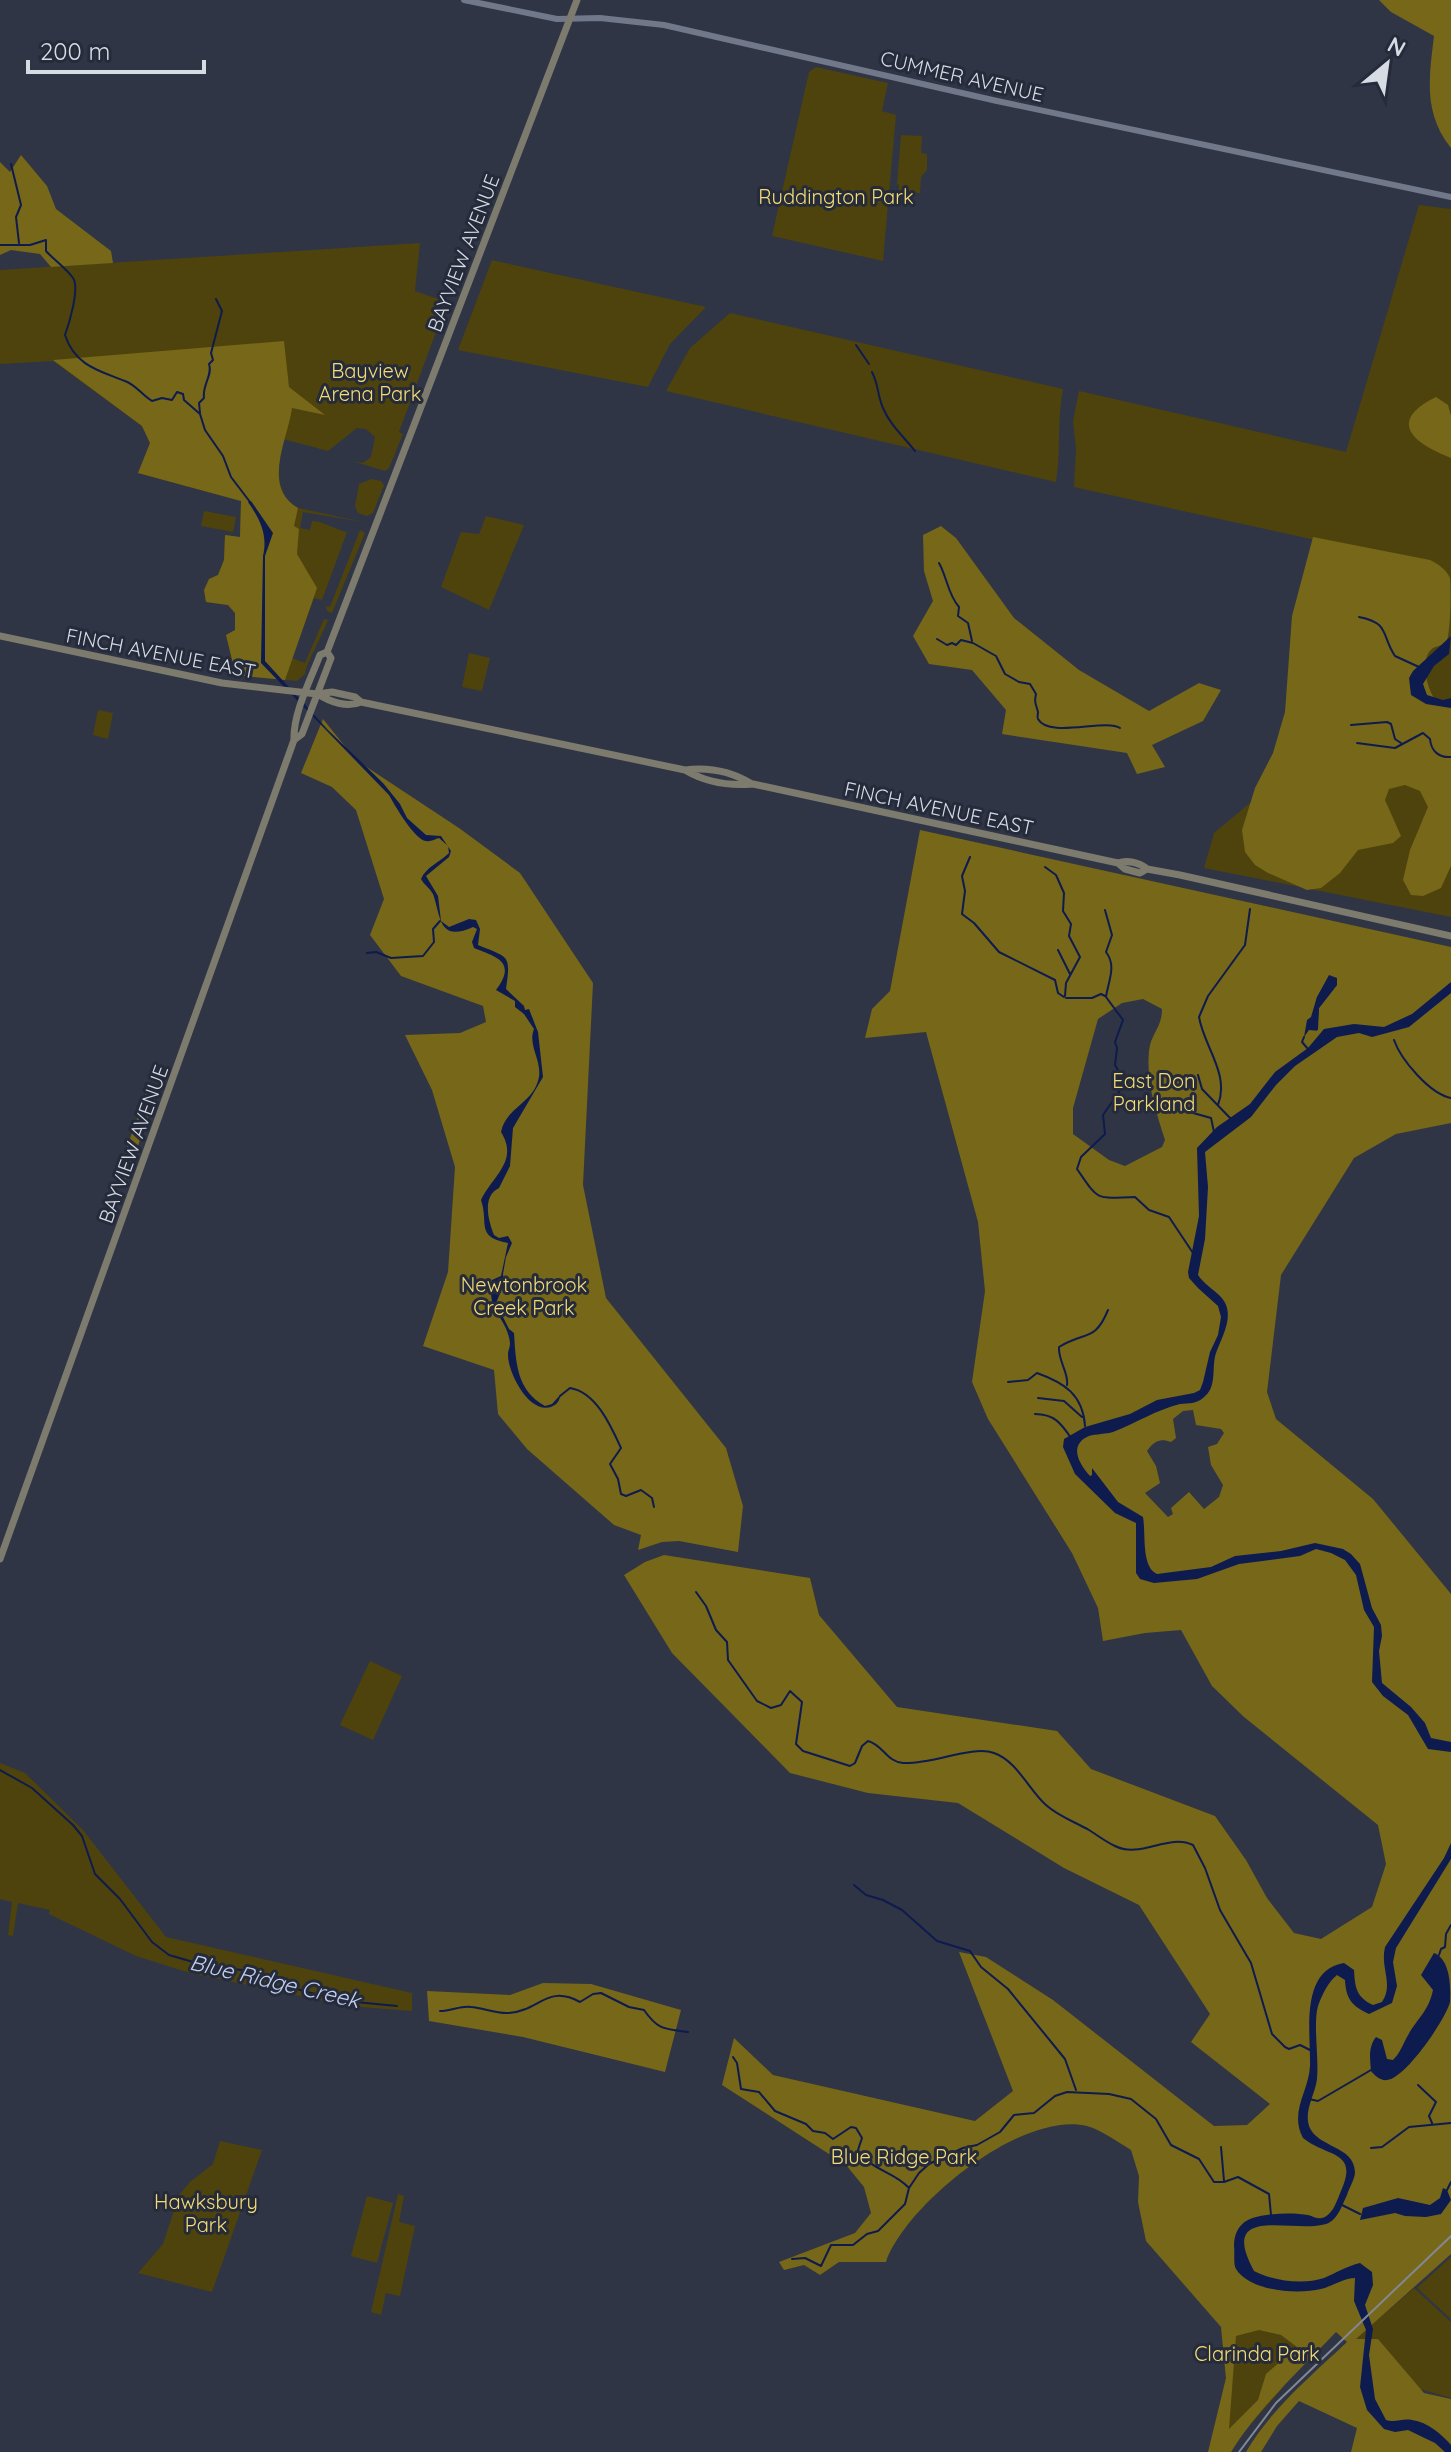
<svg xmlns="http://www.w3.org/2000/svg" width="1451" height="2452" viewBox="0 0 1451 2452" font-family="Quicksand,sans-serif">
	<rect width="100%" height="100%" fill="#2f3544"/>
	<!-- green -->
	<path fill="#4e430d" d="M816,67L888,83L882,111L896,115L883,261L772,236L809,72Z
		M901,135L922,136L921,153L927,154V170L921,177L920,193L899,192V185L897,184Z
		M1419,205L1451,209V917L1204,868L1214,833L1268,788L1296,710L1307,560L1315,540L1074,487L1076,449L1073,421L1079,391L1346,452Z
		M420,243L415,291L447,302L399,432L403,434L389,468L385,471L352,461L363,463L371,457L375,437L366,429L357,428L328,451L283,439C278,464 273,494 298,508L363,522L303,512L300,528L310,530L312,521C323,521 334,529 347,532L322,600L314,598L292,658L305,663L324,619L328,620C322,636 305,666 305,674L297,681L234,675L235,672L226,635L235,630V613L228,605L206,602L204,590L209,579L218,575L224,560L225,535L240,537L241,501L138,473L150,443L142,426L53,361L0,364V270Z
		M492,260L496,261L706,307L670,344L648,387L458,350Z
		M730,313L1063,389C1057,420 1061,451 1056,482L666,391L690,348Z
		M371,479L381,481L384,485L373,513L367,516L358,513L355,506L359,484Z
		M204,511L236,517L233,532L201,526Z
		M486,516L524,525L489,610L441,587L461,532L479,534Z
		M360,530L365,533L332,613L327,611L326,606L330,607Z
		M469,653L490,658L482,691L462,687Z
		M98,710L113,713L108,739L93,735Z
		M370,1661L402,1676L373,1740L340,1725Z
		M0,1763L25,1773L83,1830L166,1937L412,1993V2011L348,2006L190,1973L136,1956L49,1914L50,1910L18,1903L13,1936L8,1935L12,1902L0,1899Z
		M220,2141L262,2150L212,2292L138,2273L163,2244L179,2195L190,2182L213,2164Z
		M398,2194L404,2196L399,2222L415,2226L400,2296L386,2293L381,2315L371,2312Z
		M367,2196L393,2203L377,2263L351,2256Z
		M1451,2257V2319L1417,2288Z
		M1414,2288L1451,2322V2398L1382,2378L1319,2371Z
		M1255,2316L1315,2345L1279,2392L1242,2434L1231,2452L1211,2446L1226,2378L1221,2327Z"/>
	<!-- forest -->
	<path fill="#776718" fill-rule="evenodd" d="M1379,0H1451V148C1423,113 1429,77 1434,36L1391,12Z
		M21,155L47,186L56,209L111,251L113,263L51,267L40,254L11,250L0,255V162L10,172Z
		M284,341L289,387L325,415L292,408C288,439 261,487 298,508L294,526L299,529L297,554L317,588L285,680L234,675L235,672L226,635L235,630V613L228,605L206,602L204,590L209,579L218,575L224,560L225,535L240,537L241,501L138,473L150,443L142,426L53,360Z
		M1436,397L1448,405L1451,416V458C1415,444 1385,422 1436,397Z
		M941,526L956,538L1014,618L1079,670L1149,711L1199,683L1221,690L1203,721L1152,745L1165,767L1137,774L1127,753L1002,734L1006,710L972,670L929,664L913,636L933,601L924,571L923,535Z
		M1313,537L1430,560C1438,564 1446,569 1450,578C1451,590 1451,632 1446,644C1442,645 1437,646 1433,648C1419,658 1427,687 1434,698L1451,702V866L1441,888L1423,896L1411,895L1403,880L1410,850L1428,807L1420,791L1405,785L1389,789L1385,800L1401,836L1393,843L1358,850L1340,873L1321,888L1307,890L1268,873L1255,865L1245,852L1242,830L1255,788L1273,753L1285,712L1292,616Z
		M323,719L356,760L459,828L520,873L593,983L583,1185L606,1298L726,1448L743,1506L738,1552L679,1541L662,1542L638,1550L641,1535L614,1525L527,1449L498,1414L494,1370L423,1346L448,1272L455,1167L432,1090L405,1035L460,1033L486,1022L483,1006L401,976L370,935L384,899L356,810L332,787L301,773Z
		M920,830L1451,947V1123L1396,1134L1354,1158L1281,1275L1267,1392L1276,1419L1373,1499L1451,1594V2254L1356,2339H1378L1424,2393L1451,2399V2452H1351L1357,2428L1299,2401L1277,2426L1261,2452H1246C1271,2409 1311,2376 1347,2342L1336,2332C1300,2370 1259,2407 1231,2452H1208L1226,2378L1221,2327L1146,2241L1138,2202L1139,2176L1131,2150C1118,2142 1101,2130 1087,2126C1023,2110 906,2204 886,2262H839L820,2275L804,2265L784,2270L779,2262L855,2233L871,2213L864,2187L846,2165L722,2085L734,2038L773,2075L975,2121L1013,2091L959,1952L986,1957L1053,2000L1214,2126L1247,2125L1270,2104L1191,2042L1210,2014L1139,1905L1064,1868L958,1803L868,1793L790,1773L672,1653L624,1575L645,1562L664,1555L810,1578L819,1615L897,1707L1057,1731L1091,1769L1215,1816L1246,1860L1267,1898L1294,1933L1321,1939L1372,1907L1386,1864L1378,1825L1244,1717L1212,1686L1181,1630L1145,1633L1103,1641L1098,1608L1072,1553L988,1419L972,1382L985,1291L978,1222L926,1032L865,1038L872,1009L890,991ZM1328,979L1337,985L1319,1008L1317,1031L1309,1030L1317,997ZM1143,999L1162,1009C1162,1028 1151,1033 1149,1051C1146,1082 1156,1112 1165,1140L1162,1147L1125,1166L1109,1160L1073,1134V1108L1098,1019L1122,1003ZM1193,1410L1196,1425L1221,1429L1224,1433L1217,1444L1208,1447L1211,1465L1223,1485L1219,1497L1204,1509L1189,1492L1171,1508L1173,1514L1168,1517L1145,1493L1160,1483L1156,1466L1147,1451C1154,1441 1160,1438 1171,1442L1176,1438L1173,1419L1183,1411ZM1259,2330L1281,2335L1297,2347L1266,2374L1258,2400L1229,2429L1236,2336Z
		M149,1085L159,1087L125,1182L118,1178L117,1175Z
		M543,1983L591,1984L681,2010L665,2072L523,2037L429,2021L427,1991L510,1995Z"/>
	<!-- water -->
	<path fill="#0e1b4f" d="M251,501L273,533L265,556V661L328,730L383,783L400,804L407,818L426,835L441,836L451,851L449,857L426,876L438,896L441,921L449,927L469,919L476,920L480,929L478,945C509,958 511,954 506,989L524,1006L525,1010L529,1009L538,1032L543,1077L513,1128L510,1166L499,1188C482,1196 488,1220 494,1235L499,1238L508,1236L512,1243L506,1257L503,1274L504,1284L496,1303L509,1329L514,1333C516,1362 516,1390 545,1406L552,1404L561,1394C559,1401 558,1404 551,1407C529,1414 508,1373 508,1355C508,1350 510,1348 510,1343C507,1316 486,1313 492,1280L501,1276L508,1243C475,1237 489,1223 481,1200C493,1175 519,1161 501,1132C506,1108 531,1104 538,1081C544,1062 527,1046 534,1029L524,1014L515,1007V1001L496,990C517,962 497,957 474,948L472,942L477,929L473,927C438,943 441,916 433,894C430,888 424,885 421,879C426,867 440,862 449,853L448,846L439,838C435,839 431,842 426,841C415,840 395,806 389,795L261,663L263,556C268,535 260,519 248,502Z
		M1451,636L1449,654L1434,666L1423,684L1427,695L1443,700L1451,698V708L1426,704L1411,695L1409,678L1413,671Z
		M1329,975L1337,978V985L1319,1008L1318,1030H1309L1304,1037L1307,1020L1311,1017L1317,997Z
		M1451,982V993L1409,1027L1372,1037L1359,1033L1337,1037L1295,1066L1276,1085L1251,1117L1205,1152L1208,1187L1205,1239L1198,1275C1204,1284 1213,1289 1220,1296C1237,1313 1222,1336 1216,1353C1211,1368 1218,1387 1203,1398C1196,1404 1189,1403 1180,1404C1156,1410 1136,1423 1113,1432C1106,1434 1096,1434 1089,1436C1068,1445 1079,1464 1090,1476L1092,1475V1468L1118,1502L1143,1517C1146,1534 1141,1567 1157,1574L1211,1567L1235,1556L1281,1551L1315,1543L1343,1549L1351,1554L1360,1564L1372,1608L1381,1625L1382,1636L1379,1651L1382,1683L1411,1707L1425,1723L1431,1738L1451,1742V1752L1428,1749L1408,1715L1383,1696L1372,1682L1374,1627L1364,1610L1356,1575L1345,1560L1331,1553L1316,1549L1300,1556L1239,1564L1197,1579L1154,1583L1140,1579L1136,1573V1523L1115,1513L1075,1474L1063,1447L1064,1439L1085,1427L1130,1414L1157,1400L1194,1393L1200,1390L1203,1382L1210,1352L1218,1335L1221,1317L1218,1306L1198,1288L1189,1278L1188,1272L1199,1216L1197,1148L1217,1127L1250,1104L1275,1072L1308,1048L1324,1029L1354,1024L1384,1027L1412,1014Z
		M1451,1843V1859L1396,1948L1393,1962L1397,1986L1392,2003L1369,2014C1352,2006 1346,1999 1345,1980L1337,1975C1328,1982 1322,1995 1318,2006C1313,2024 1319,2057 1317,2079C1315,2095 1304,2110 1309,2126C1317,2148 1354,2145 1355,2172C1355,2179 1349,2188 1347,2195C1342,2205 1338,2220 1326,2224C1294,2234 1217,2203 1254,2271C1273,2281 1303,2285 1324,2278C1336,2273 1347,2266 1360,2263L1372,2272L1373,2285L1365,2305L1373,2329L1369,2355L1375,2399L1386,2420C1396,2423 1402,2418 1412,2420C1428,2422 1441,2434 1451,2445V2452H1445L1435,2443L1408,2430L1395,2432L1384,2429L1367,2410L1360,2387L1366,2330L1354,2301L1355,2278C1344,2278 1333,2286 1321,2289C1296,2295 1250,2291 1236,2269C1233,2265 1235,2252 1234,2246C1234,2235 1238,2225 1248,2220C1260,2213 1294,2212 1308,2215C1315,2217 1318,2220 1325,2217C1334,2212 1337,2200 1341,2191C1359,2150 1328,2158 1303,2138C1289,2112 1309,2091 1310,2066C1311,2035 1299,1970 1344,1963L1354,1970C1355,1987 1356,1997 1373,2005L1382,2002C1394,1984 1380,1968 1385,1947L1444,1858Z
		M1434,1953C1450,1959 1451,1986 1450,2002C1446,2019 1405,2079 1387,2080C1381,2081 1375,2076 1371,2071C1370,2059 1368,2047 1376,2037L1382,2040L1387,2059L1393,2060C1400,2053 1402,2046 1407,2037C1417,2018 1428,2013 1433,1990L1421,1975Z
		M1443,2188L1447,2190L1451,2200L1441,2214L1426,2217L1405,2216L1395,2213L1360,2220L1363,2208L1398,2198L1430,2205L1440,2198Z"/>
	<g fill="none" stroke-linecap="round" stroke-linejoin="round">
		<!-- stream -->
		<path stroke="#0e1b4f" stroke-width="2" d="M11,164L21,205L16,217L19,243
			M0,245H30L46,240V251C53,259 66,268 73,278C80,288 69,324 65,335C75,366 100,371 125,381C136,385 142,395 152,401L162,398L172,400L177,392L183,394L184,400L200,414L205,430L223,456L231,477L250,502
			M856,345L869,364
			M872,372C879,386 877,394 883,408C890,425 904,437 915,451
			M200,413L199,403L204,398C202,385 213,375 209,364L213,360L211,353L222,311L216,299
			M939,563C947,577 948,595 959,607L958,616L968,623L972,641
			M1359,617C1390,623 1381,635 1395,656L1419,667
			M937,639L947,645L952,643L956,645L961,640L973,643L996,656L1005,674L1019,682L1030,684L1036,694C1034,703 1036,704 1038,712C1038,714 1037,717 1038,719C1049,739 1106,718 1120,728
			M1351,725L1387,722L1391,724L1395,739L1401,743
			M1357,743L1395,748L1423,733L1430,739C1431,751 1439,758 1451,757
			M970,857L962,876L965,891L962,914L974,923L999,952L1055,980L1058,993L1064,997
			M1045,867L1056,875L1064,893L1063,911L1071,924L1069,936L1080,957L1066,983L1065,996
			M1105,910L1112,935L1106,952C1117,966 1108,982 1106,997L1123,1020L1115,1042L1117,1048L1115,1065L1123,1079V1086L1103,1115L1105,1134L1081,1157L1077,1169C1100,1202 1094,1198 1135,1197L1149,1210L1169,1217L1193,1253
			M1058,950L1070,974
			M367,953L376,952L391,958L423,956L434,942L433,929L440,921
			M1066,998H1092L1101,994L1105,996
			M1304,1037L1302,1042L1308,1049
			M1394,1040C1401,1060 1430,1094 1451,1098
			M1198,1075L1202,1089L1232,1120
			M1192,1102L1186,1099L1180,1106L1186,1111L1211,1118L1214,1132
			M1218,1105C1230,1074 1204,1047 1199,1017L1208,996L1245,945L1250,909
			M1008,1382L1028,1380L1037,1373C1065,1383 1083,1395 1085,1426
			M1067,1385C1069,1373 1058,1361 1059,1347C1085,1331 1095,1342 1108,1310
			M560,1396L570,1388C596,1392 611,1426 621,1448L610,1464L618,1479L621,1494L626,1496L641,1490L652,1498L654,1507
			M1038,1398L1064,1401L1082,1417
			M1035,1414C1054,1414 1061,1423 1071,1438
			M696,1592L706,1606L716,1630L727,1642L728,1660L757,1701L771,1708L781,1705L790,1691L802,1702L796,1744L803,1751L850,1766L855,1763L862,1746L868,1741C883,1745 887,1762 903,1763C931,1765 972,1745 994,1753C1017,1761 1029,1790 1046,1805C1058,1816 1075,1822 1089,1830C1097,1835 1106,1842 1115,1846C1141,1859 1168,1833 1193,1845L1205,1868L1220,1910L1251,1963L1272,2034L1285,2047L1289,2049L1300,2045L1310,2050
			M0,1770L32,1788L73,1825L82,1836L95,1874L120,1899L152,1942L169,1955L207,1966L250,1971L303,1991L345,2001L397,2006
			M854,1885L866,1895L883,1900L902,1910L937,1941L970,1951L981,1967L1008,1989L1065,2059L1076,2090
			M1439,1955L1441,1949L1445,1947L1446,1934L1451,1925
			M440,2011C451,2011 462,2005 471,2007C484,2008 496,2014 509,2013C539,2011 547,1984 580,2002L593,1994L601,1993L629,2007L644,2010C658,2030 664,2029 688,2032
			M733,2057L737,2063L741,2089L759,2092L775,2111L806,2124L813,2131L825,2133L833,2139L851,2127L856,2128L862,2138L858,2150C870,2170 893,2171 908,2187
			M1418,2085L1436,2102L1429,2116L1432,2123
			M1309,2099L1318,2101L1371,2070
			M1221,2147L1224,2181
			M1371,2148L1382,2147L1409,2127L1451,2123
			M1447,2190L1451,2182
			M1340,2204L1360,2214
			M792,2259L805,2258L821,2266L831,2245H853L867,2234L878,2231L905,2204L909,2188L919,2173L929,2164L963,2148L977,2145L1000,2132L1014,2115L1034,2113L1055,2096L1067,2092L1109,2094L1131,2099L1156,2119L1171,2145L1199,2159L1214,2182H1224L1238,2177L1269,2194L1271,2215"/>
		<!-- tertiary -->
		<path stroke="#71788a" stroke-width="6" d="M464,0L557,19L600,18L664,25L997,101L1451,197"/>
		<!-- secondary -->
		<path stroke="#7c7b6d" stroke-width="7" d="M0,636L222,683L317,694L332,692L355,697L361,702L685,770C705,782 729,786 753,784L1118,863C1127,860 1139,862 1147,869
			M318,694C330,702 347,708 361,702
			M294,740L302,734L331,658L327,652
			M685,770C708,767 732,772 752,784
			M1118,863L1125,869L1140,873L1147,869L1180,875L1451,936
			M0,1559L294,740C293,713 310,681 320,655L327,652L577,0"/>
		<!-- rail -->
		<path stroke="#828894" stroke-width="2" d="M1239,2452L1276,2403L1451,2236"/>
	</g>
	<g text-anchor="middle" dominant-baseline="central" stroke-width="6" stroke-linejoin="round" paint-order="stroke">
		<!-- street labels -->
		<g font-size="20" fill="#d6dbe4" stroke="#252b3a">
			<text transform="translate(962 76) rotate(13)">CUMMER AVENUE</text>
			<text transform="translate(463 253) rotate(-69)">BAYVIEW AVENUE</text>
			<text transform="translate(161 653) rotate(11)">FINCH AVENUE EAST</text>
			<text transform="translate(939 808) rotate(12)">FINCH AVENUE EAST</text>
			<text transform="translate(133 1144) rotate(-70)">BAYVIEW AVENUE</text>
		</g>
		<!-- park labels -->
		<g font-size="20" fill="#f4dc75" stroke="#252b3a">
			<text x="836" y="196">Ruddington Park</text>
			<text x="370" y="370">Bayview<tspan x="370" dy="23">Arena Park</tspan></text>
			<text x="1154" y="1080">East Don<tspan x="1154" dy="23">Parkland</tspan></text>
			<text x="524" y="1284">Newtonbrook<tspan x="524" dy="23">Creek Park</tspan></text>
			<text x="904" y="2156">Blue Ridge Park</text>
			<text x="206" y="2201">Hawksbury<tspan x="206" dy="23">Park</tspan></text>
			<text x="1257" y="2353">Clarinda Park</text>
		</g>
		<!-- water labels -->
		<g font-size="22" font-style="italic" fill="#c0cff1" stroke="#252b3a">
			<text transform="translate(275 1981) rotate(13)">Blue Ridge Creek</text>
		</g>
	</g>
	<!-- north arrow -->
	<g transform="translate(1387 64) rotate(29)" stroke="#252b3a" stroke-width="6" paint-order="stroke">
	<path d="M0-6L14 30L0 20L-14 30Z" fill="#d6dbe4"/>
	<text y="-12" font-size="22" font-weight="bold" text-anchor="middle" fill="#d6dbe4">N</text>
	</g>
	<!-- scale -->
	<path d="M28 60v12h176v-12" fill="none" stroke="#d6dbe4" stroke-width="4"/>
	<text x="40" y="60" font-size="24" fill="#d6dbe4" stroke="#252b3a" stroke-width="6" paint-order="stroke">200 m</text>
</svg>
